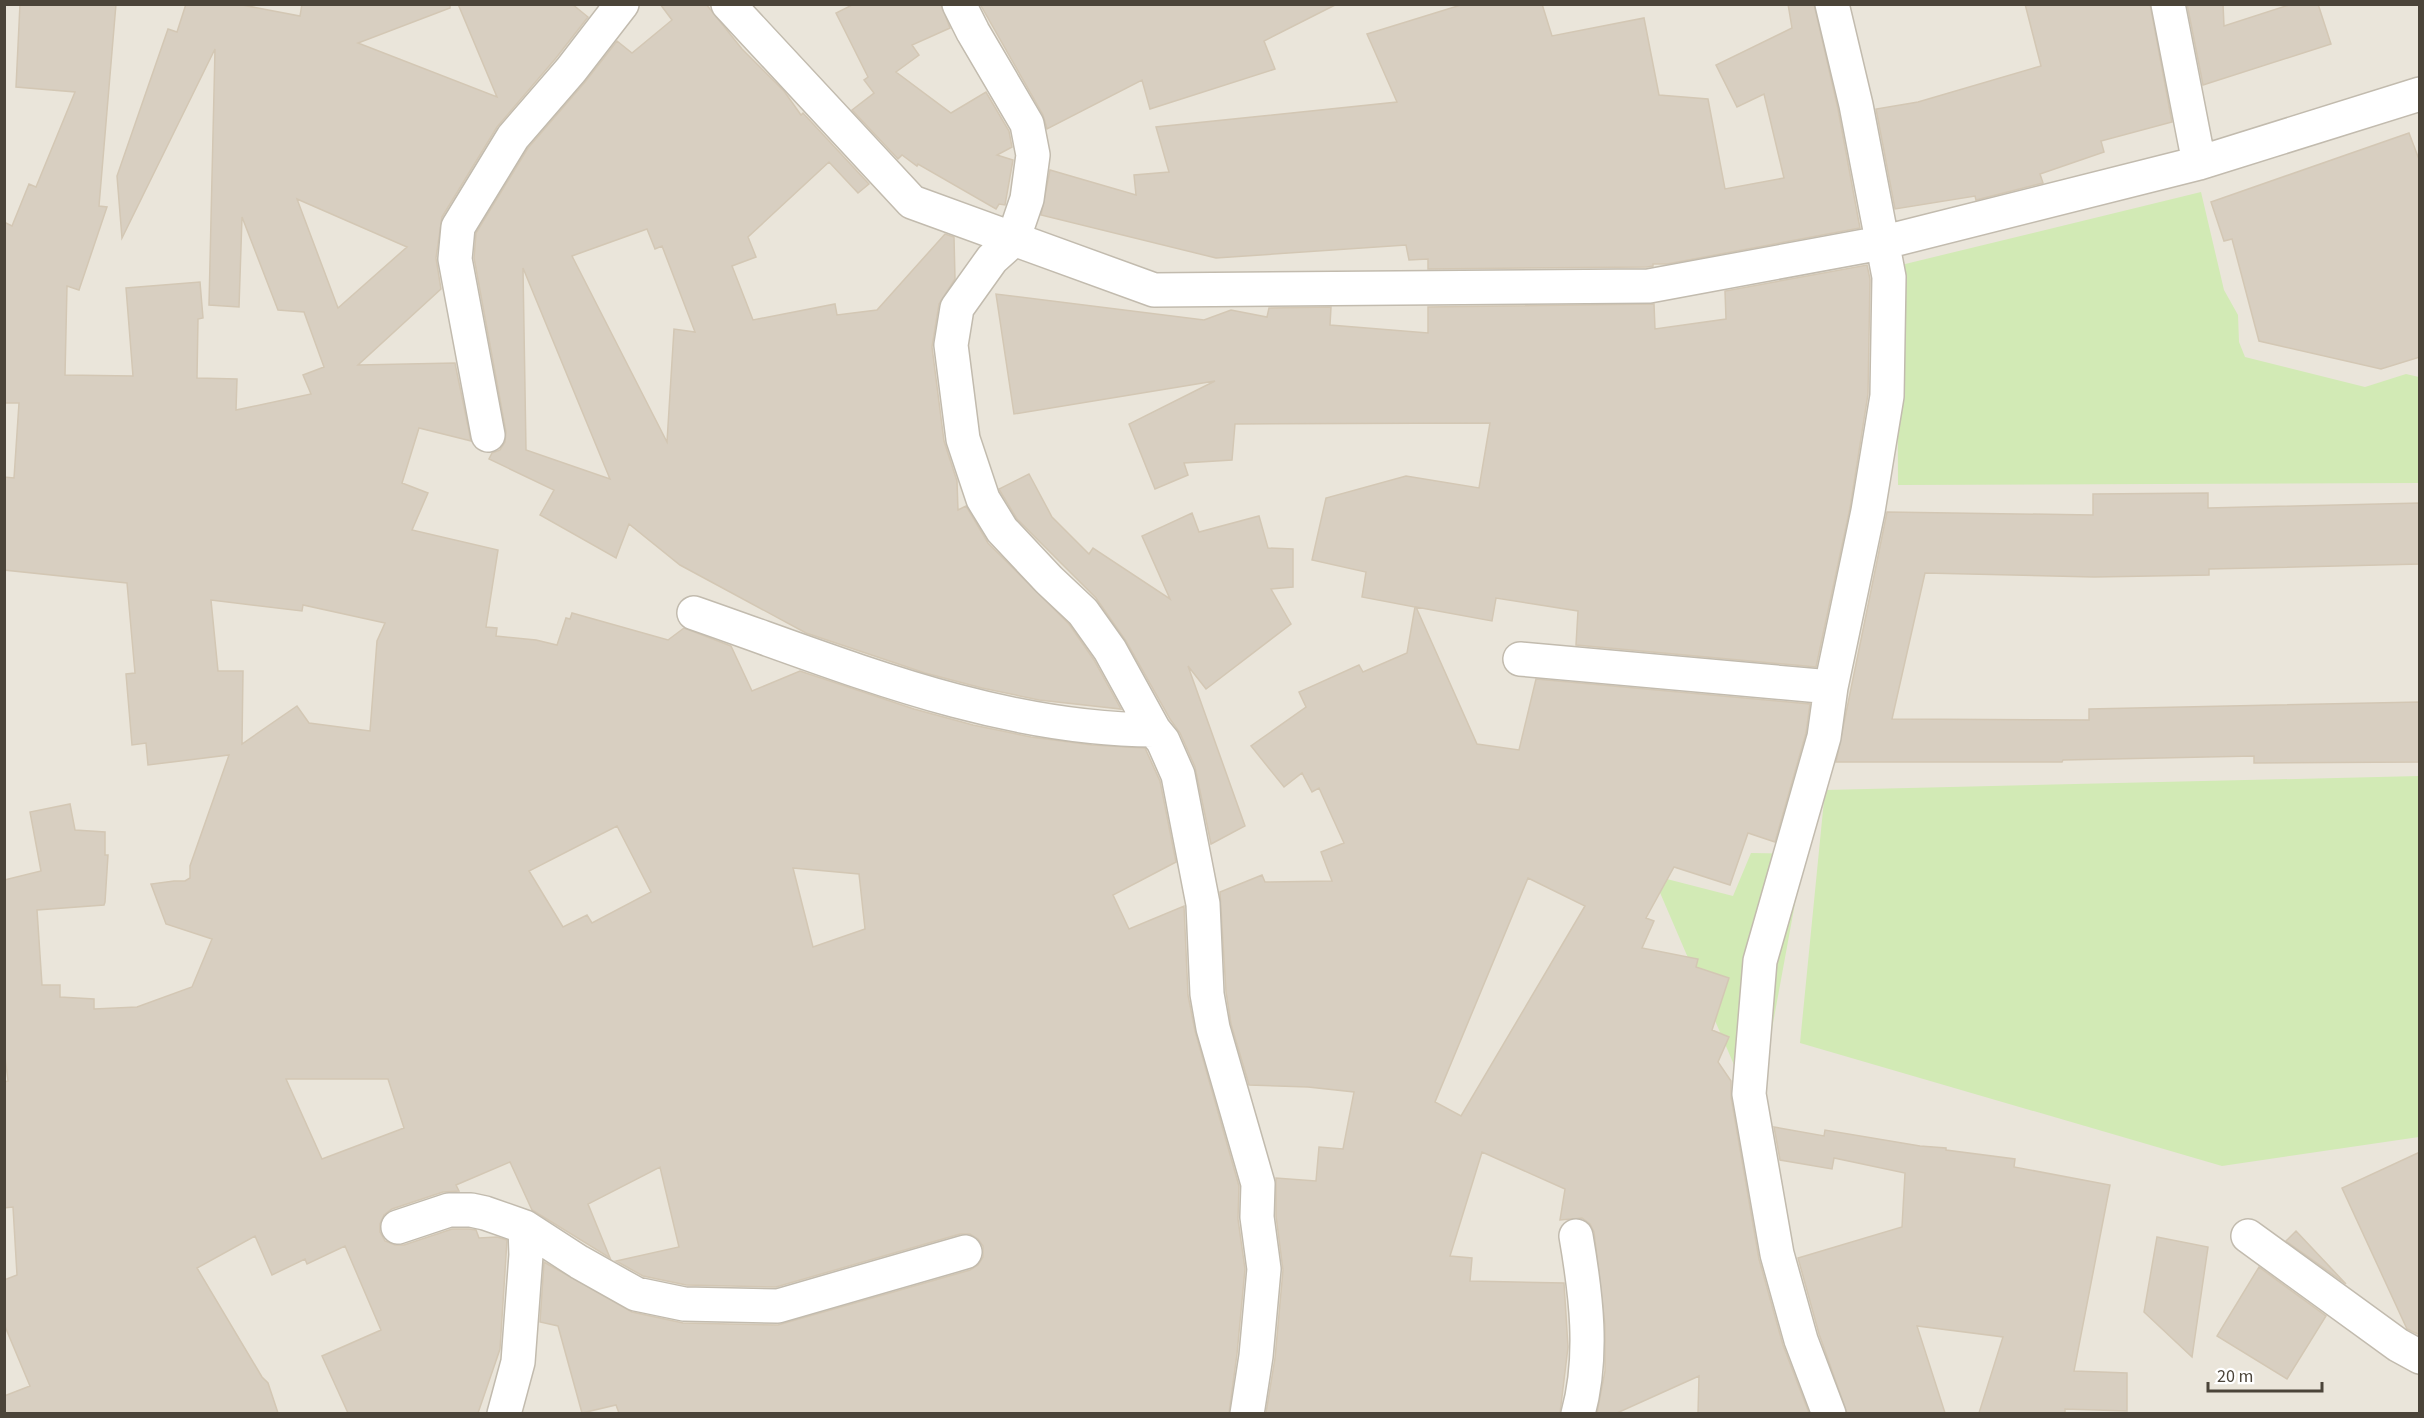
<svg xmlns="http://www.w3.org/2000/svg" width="2424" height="1418" viewBox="0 0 2424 1418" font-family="'Source Sans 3',sans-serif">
	<rect width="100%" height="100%" fill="#f6f3ec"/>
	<!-- residential -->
	<path fill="#eae5da" d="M5,5H2419V1413H5Z"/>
	<!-- green -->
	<path fill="#d2eab5" d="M2201,192L2224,290L2238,315L2239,342L2245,357L2365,387L2406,374L2419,377V483L1898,485L1897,266Z
		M2419,776V1137L2222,1166L1800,1043L1825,790Z
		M1751,853L1804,854L1756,1116L1658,888L1659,877L1733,896Z"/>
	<!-- building -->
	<path fill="#d8cfc1" stroke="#d3c7b4" stroke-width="1.5" fill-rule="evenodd" d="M20,4H116L99,206L107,207L79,290L67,286L65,375L133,376L126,288L200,282L203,318L198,319L197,378L237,379L236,410L311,394L303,375L324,367L304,312L278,310L242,217L239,307L209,305L215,49L122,238L117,176L168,29L177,32L186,4H237L300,16L302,4L450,5V8L358,43L497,97L458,4H572L588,17L556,58L497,127L442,217L436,258L441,289L358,365L455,363L471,441L419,428L402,483L428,493L412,530L498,550L486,627L497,628L496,636L536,640L557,645L566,618L570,619L572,613L668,640L684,628L731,646L752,691L800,671L914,709L973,725L1031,737L1092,745L1145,748L1160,781L1176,862L1113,895L1129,929L1184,906L1188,995L1195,1031L1239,1186L1238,1219L1245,1269L1237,1354L1229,1413H619L616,1405L582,1413L558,1326L540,1322L544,1262L632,1312L683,1323L778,1325L970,1270L978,1265L983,1257V1246L978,1239L970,1234H960L776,1287L686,1285L643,1276L616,1261L679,1247L660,1167L588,1204L610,1258L532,1210L510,1162L456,1185L459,1191L443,1192L392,1209L384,1215L380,1224V1232L385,1241L395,1245H404L452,1229H469L476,1230L479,1238L497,1237L507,1240L500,1349L478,1413H348L322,1356L381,1330L345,1246L307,1264L305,1259L272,1275L255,1236L197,1268L262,1377L268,1383L278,1413H4V1396L30,1386L4,1324V1280L17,1275L13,1207L4,1208V1082L8,1081L4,1049V880L41,871L30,812L70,804L75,830L105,832V855H108L105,902L104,905L37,910L42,985H60V997L94,999V1009L137,1007L192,987L212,939L166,924L151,884L174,881H185L190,878V866L229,755L148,765L146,743L132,745L126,674L135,673L127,583L4,570V477L14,478L19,403H4V222L12,226L29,184L36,187L75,92L16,87ZM297,199L407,247L338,308ZM211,600L302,611L303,605L385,623L377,641L370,731L309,723L297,706L242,744L243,671H218ZM617,826L651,892L592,923L587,915L563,927L529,871ZM793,868L859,874L865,929L813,947ZM286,1079H388L404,1128L322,1159Z
		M660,4H706L742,49L784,91L801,115L803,113L869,184L858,193L829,162L748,237L756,257L732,266L753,320L835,304L837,315L877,310L945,234L954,237L955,279L939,304L932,347L944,441L957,481L958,510L966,506L988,543L1069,624L1094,660L1121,709L1039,700L982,688L925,673L806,633L680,565L629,524L616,558L540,515L554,490L489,459L492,453L500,450L505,442L506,432L474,258L476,233L528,148L585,82L617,41L632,53L672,20ZM647,229L655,249L662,246L695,332L674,329L667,442L572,256ZM523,268L610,479L526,450Z
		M854,4H941L950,28L912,45L919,55L896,72L951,113L986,92L1009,131L1012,147L997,155L1013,160L1005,205L999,204L996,209L918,164L917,166L902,155L898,159L852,110L874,93L864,80L868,77L836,13Z
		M980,4H1337L1264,41L1275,69L1150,109L1142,80L1047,129L1043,115Z
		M1464,4H1542L1552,36L1644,18L1659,95L1708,99L1725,189L1784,178L1764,94L1737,107L1716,65L1792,28L1788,4H1814L1838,109L1860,228L1667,264H1653V266L1647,267L1428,269V259L1409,260L1406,245L1216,258L1041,215L1050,170L1136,195L1134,175L1169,172L1156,127L1397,102L1367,34Z
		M2025,4H2150L2172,122L2101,141L2104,152L2040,174L2043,183L1976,200L1975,196L1895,209L1876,109L1918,102L2041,66Z
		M2187,4H2223L2224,26L2292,4H2318L2331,44L2203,85Z
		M2409,133L2420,162V357L2381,369L2259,341L2232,239L2224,241L2211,202Z
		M1867,265L1870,279L1868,394L1850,508L1816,667L1576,645L1578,611L1496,598L1492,621L1416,607L1477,744L1519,750L1536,679L1810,704L1806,733L1775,842L1748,833L1730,885L1674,867L1646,918L1654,921L1642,948L1698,959L1696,967L1729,978L1712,1030L1729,1037L1718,1062L1731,1081V1097L1759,1259L1783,1345L1809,1413H1698L1699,1376L1617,1413H1597L1605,1371V1325L1594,1232L1590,1224L1582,1218L1560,1220L1565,1189L1482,1152L1450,1256L1472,1258L1470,1281L1564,1283L1568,1347L1560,1413H1266L1275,1358L1283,1270L1276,1216V1178L1316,1181L1319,1147L1343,1149L1354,1092L1308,1087L1249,1085L1231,1024L1226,992L1220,892L1262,875L1265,882L1332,881L1321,852L1344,843L1319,788L1312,792L1302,773L1284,787L1251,746L1306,707L1299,692L1359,665L1363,672L1407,653L1415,607L1362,597L1366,572L1312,560L1326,498L1406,476L1479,488L1490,423L1235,424L1232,460L1184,463L1188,475L1155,489L1129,424L1215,381L1014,414L996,294L1204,320L1231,310L1267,317L1269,308L1331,307L1330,325L1428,333V307L1654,304L1655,329L1726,319L1725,291ZM1528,878L1585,906L1461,1116L1435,1102Z
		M1029,474L1052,517L1089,554L1093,548L1170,599L1142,536L1192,513L1199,532L1259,516L1268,548L1293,549V587L1271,589L1291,624L1206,689L1188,666L1245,826L1211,844L1195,767L1180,733L1170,719L1126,641L1096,598L1017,519L1000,491L999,489Z
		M2208,493V508L2420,503V564L2209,569V575L2094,577L1925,573L1892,719L2089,720V709L2420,702V762L2254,763V756L2063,760L2062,762H1836L1887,512L2093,515V494Z
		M1774,1127L1824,1136L1825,1130L1920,1146L1946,1148V1150L2015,1159L2014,1167L2110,1185L2074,1371L2127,1373V1411L2065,1409V1413H1979L2003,1337L1917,1326L1945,1413H1847L1819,1334L1798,1258L1902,1227L1905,1173L1834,1158L1832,1169L1780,1160Z
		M2420,1152V1335L2407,1329L2342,1188Z
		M2296,1231L2346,1284L2286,1241Z
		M2157,1237L2208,1247L2192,1357L2144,1312Z
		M2259,1267L2326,1316L2287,1379L2217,1336Z"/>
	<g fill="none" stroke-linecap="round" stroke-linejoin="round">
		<!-- street casing -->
		<g stroke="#c2bbae" stroke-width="36">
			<path id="street" d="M728,4L912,202L1154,290L1649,286L1881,243L2199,163L2420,94
				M959,4L973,32L1027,124L1033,155L1027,199L1013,240L992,259L957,308L951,345L963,439L983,499L1002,530L1049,580L1083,612L1110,650L1154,730L1163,741L1178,775L1203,904L1207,994L1213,1028L1258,1184L1257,1217L1264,1269L1256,1356L1247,1414
				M2168,4L2199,163
				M488,435L455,259L458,227L513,137L571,70L622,4
				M694,613C844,665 993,729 1154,730
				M1520,659L1831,687
				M398,1227L449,1210H471L485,1213L525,1227L579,1262L636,1294L684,1304L778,1306L965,1252
				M1576,1236C1586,1294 1594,1356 1578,1414
				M2248,1236L2398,1345L2420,1357
				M504,1414L518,1362L526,1255L525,1227
				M1829,1414L1801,1340L1777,1254L1749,1094L1760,961L1824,737L1831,687L1868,511L1887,396L1889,277L1856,105L1832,4"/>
		</g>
		<!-- street -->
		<use href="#street" stroke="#fff" stroke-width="33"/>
	</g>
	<!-- border -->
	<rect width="2424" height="1418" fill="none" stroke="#4b4439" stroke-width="12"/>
	<!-- scale -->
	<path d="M2208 1382v9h114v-9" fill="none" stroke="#4b4439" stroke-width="3"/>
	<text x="2217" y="1382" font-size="18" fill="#4b4439" stroke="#ffffff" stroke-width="4.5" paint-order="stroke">20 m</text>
</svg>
